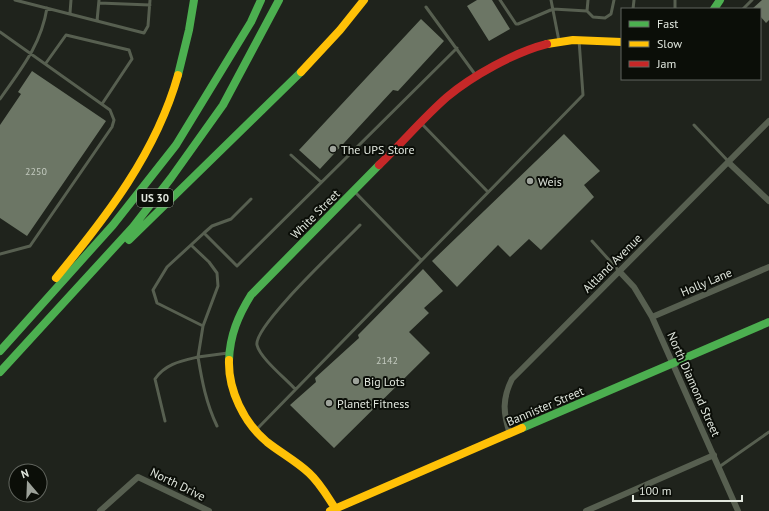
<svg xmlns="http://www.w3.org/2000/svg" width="769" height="511" viewBox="0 0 769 511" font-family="'PT Sans',sans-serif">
	<rect width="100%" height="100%" fill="#1f231c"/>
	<!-- building -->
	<path fill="#6c7665" d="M477,0H492L510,29L489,41L467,6Z
		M762,0H769V20L766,23L760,16V9H752Z
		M421,19L444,41L398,91L393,90L320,169L299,150Z
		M32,71L106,121L27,236L0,218V125L21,94L18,92Z
		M564,134L600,171L584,185L594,197L541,250L529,239L510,257L498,245L457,287L432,261Z
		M423,269L443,291L424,308L429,313L409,332L430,353L334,448L290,405L316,382L315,378L359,338L358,335Z"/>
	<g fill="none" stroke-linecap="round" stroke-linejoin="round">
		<!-- lane -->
		<path stroke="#575f50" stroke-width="3" d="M15,0L144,33L148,26L150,0
			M500,0L516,24H518L553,9L587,11L588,0
			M551,0L559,41
			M99,3L150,5
			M426,7L477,77
			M633,9L634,0
			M675,9V0
			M743,9L752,0
			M587,11L593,17L605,18L611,14L614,0
			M70,13L71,0
			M97,21L99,0
			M0,32L110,110L114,120L112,127L30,246L0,254
			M46,63L66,35L129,50L132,59L102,104
			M0,99C21,69 41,45 47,8
			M421,123L488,192
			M694,125L728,161
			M291,155L321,182
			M354,191L421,260
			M204,233L212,226L231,219L251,199
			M592,241L619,271
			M191,245L209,262L217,273L218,286L203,326L198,357L228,353
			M203,326L157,303L153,290L167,267L204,233L237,266L457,48
			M295,389C285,378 260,358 257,345C253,326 343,243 360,225
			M165,421L155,379C165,364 181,361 198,357C202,381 206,403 217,426
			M257,429L583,95L579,40
			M719,467L769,432"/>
		<!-- street -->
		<path stroke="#575f50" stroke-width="6" d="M728,162L769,201
			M619,271L634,287L652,317L738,511
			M652,317L769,267
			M510,434C503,413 502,399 512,379L769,121
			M100,511L138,477L209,511
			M586,511L714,455"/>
		<!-- fast -->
		<path stroke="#4caf50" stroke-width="8" d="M714,9L720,0
			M178,75L189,30L194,0
			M129,240L301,72
			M0,351L113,225L176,145L251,22L261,0
			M229,360C230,335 238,316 251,295L379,165
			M0,372L133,227L171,178L223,105L279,0
			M522,428L769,322"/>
		<!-- slow -->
		<path stroke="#ffc107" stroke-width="8" d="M547,44L573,40L622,42
			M301,72L340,30L364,0
			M56,278C107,216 156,153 178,75
			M229,360C228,390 244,423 267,442C281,453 296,461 309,473C320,483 327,496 335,508
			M330,511L522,428"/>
		<!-- jam -->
		<path stroke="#c62828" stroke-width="8" d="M379,165C402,143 423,118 447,97C472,76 515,52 547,44"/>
	</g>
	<!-- markers -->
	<g fill="#9da29a" stroke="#0b0e08" stroke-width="1.5">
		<circle cx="333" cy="149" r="4"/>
		<circle cx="530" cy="181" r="4"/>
		<circle cx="356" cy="381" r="4"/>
		<circle cx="329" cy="403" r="4"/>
	</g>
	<g text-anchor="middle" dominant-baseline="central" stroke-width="4" stroke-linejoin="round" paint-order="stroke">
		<!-- number labels -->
		<g font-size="10" fill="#c4cbc0">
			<text x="36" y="171">2250</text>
			<text x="387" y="360">2142</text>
		</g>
		<!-- shield labels -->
		<rect fill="#0b0e08" stroke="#a1a69e" stroke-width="1" x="137" y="189" width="36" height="18" rx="3"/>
		<g font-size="11" font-weight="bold" fill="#e1e7de">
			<text x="155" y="198">US 30</text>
		</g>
		<!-- poi labels -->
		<g font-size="12" fill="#e1e7de" stroke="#0b0e08" text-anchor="start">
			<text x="341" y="149">The UPS Store</text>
			<text x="538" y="181">Weis</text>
			<text x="364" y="381">Big Lots</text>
			<text x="337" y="403">Planet Fitness</text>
		</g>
		<!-- street labels -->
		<g font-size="12" fill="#e1e7de" stroke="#0b0e08">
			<text transform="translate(315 214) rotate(-45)">White Street</text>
			<text transform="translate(612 263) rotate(-45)">Altland Avenue</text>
			<text transform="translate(706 282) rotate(-23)">Holly Lane</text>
			<text transform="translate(694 384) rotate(66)">North Diamond Street</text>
			<text transform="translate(545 406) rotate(-23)">Bannister Street</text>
			<text transform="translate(178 484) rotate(26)">North Drive</text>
		</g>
	</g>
	<!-- legend -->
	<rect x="621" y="8" width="140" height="72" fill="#0b0e08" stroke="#61655e"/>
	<rect x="629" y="21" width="20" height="6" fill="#4caf50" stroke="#61655e"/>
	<text x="657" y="28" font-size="12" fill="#e1e7de">Fast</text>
	<rect x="629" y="41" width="20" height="6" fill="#ffc107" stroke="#61655e"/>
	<text x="657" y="48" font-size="12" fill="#e1e7de">Slow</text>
	<rect x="629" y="61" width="20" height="6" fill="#c62828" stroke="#61655e"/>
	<text x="657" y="68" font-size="12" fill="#e1e7de">Jam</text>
	<!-- north arrow -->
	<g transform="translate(28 483) rotate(341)"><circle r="19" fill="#0b0e08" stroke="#61655e"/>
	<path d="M0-3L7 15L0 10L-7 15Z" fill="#9da29a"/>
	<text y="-6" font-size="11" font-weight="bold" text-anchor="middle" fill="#e1e7de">N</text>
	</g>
	<!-- scale -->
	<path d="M633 495v6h109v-6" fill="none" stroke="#e1e7de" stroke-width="2"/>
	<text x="639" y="495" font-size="12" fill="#e1e7de" stroke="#0b0e08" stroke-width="3" paint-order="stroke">100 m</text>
</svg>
